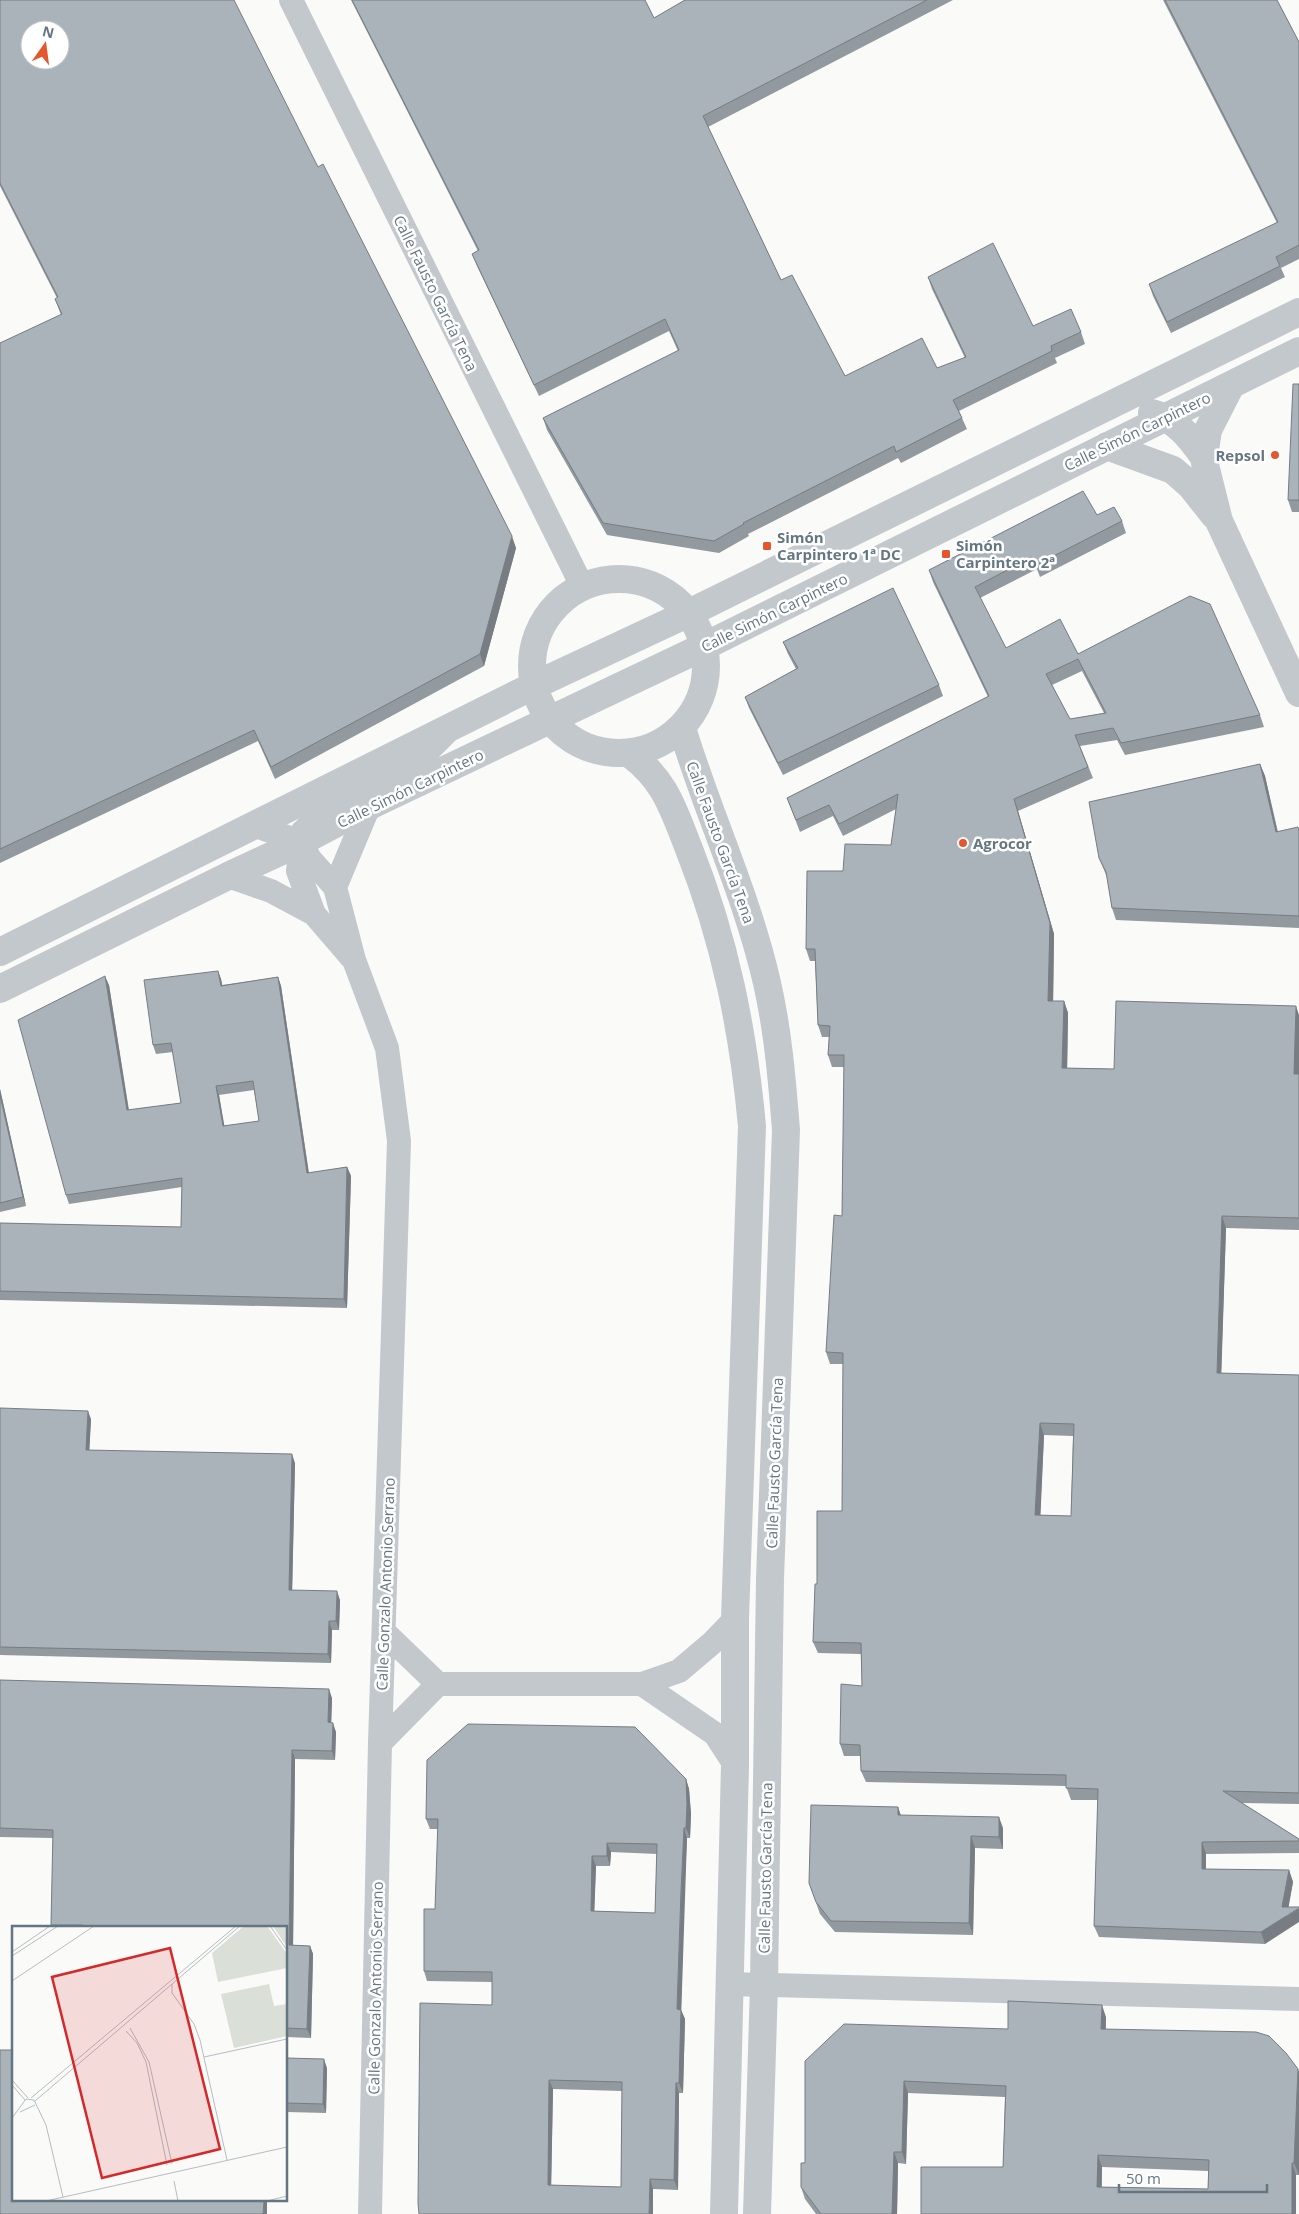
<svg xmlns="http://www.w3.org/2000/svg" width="1299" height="2214" viewBox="0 0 1299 2214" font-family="'Open Sans',sans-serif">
	<rect width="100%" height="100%" fill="#fafaf8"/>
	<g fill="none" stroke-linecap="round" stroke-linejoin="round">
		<!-- minor -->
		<path stroke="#c3c8cc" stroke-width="24" d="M291,0L582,586
			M253,825L301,842
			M301,842L310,859L335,887L354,960L387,1048L399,1141L380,1743L370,2214
			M228,876L271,891L314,914
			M335,887L369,806
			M351,957L314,914L298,871L302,832L339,798L422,757L445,734
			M384,1632L438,1684H642L679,1671L712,1643L735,1619
			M642,1684L715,1734L735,1765
			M380,1743L438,1684
			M730,1984L1299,1999"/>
		<!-- tertiary -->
		<path stroke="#c3c8cc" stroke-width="28" d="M1231,385L1208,430L1204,457L1206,469L1219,521L1299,693
			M1152,413C1176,419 1190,437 1204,457
			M1107,446L1173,470L1191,486L1214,515
			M532 666a87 87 0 1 1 174 0a87 87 0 1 1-174 0Z
			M682,728C708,814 747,895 767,983C778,1031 782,1080 786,1130L770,1579L764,1985L757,2214
			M630,754C666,781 673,809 689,849C725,940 743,1029 752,1126L735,1619V1765L724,2214
			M0,952L533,686L689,613L1299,312
			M0,989L228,876L301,842L369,806L705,646L1299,351"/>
	</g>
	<!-- wall -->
	<path fill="#929a9f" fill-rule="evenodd" d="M0,0L318,167L516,548L484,666L275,779L258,741L0,863V343L61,315L55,299L57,298L0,186Z
		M351,0H645L654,18L685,0H953L708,127L781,280L845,376L937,368L965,358L932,289L928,277L1033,326L1081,332L1085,344L1055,358L1057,363L959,411L962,418L967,429L901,463L898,458L748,534L749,536L719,553L607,535L547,430L543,418L678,351L669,331L539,396L477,266L472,254L478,251Z
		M1163,0H1277L1299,42V259L1281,268L1285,277L1171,333L1153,296L1149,284L1277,223Z
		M1299,384V512H1292L1288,500Z
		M1097,515L1122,521L1126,533L1040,577L1037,569L980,598L1006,648L1078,654L1260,715L1264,727L1125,755L1117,740L1080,746L1093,778L1018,811L1054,934L1053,1001H1064L1068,1013L1067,1068L1114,1069L1299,1015V1230L1226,1228L1221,1373L1299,1375V1804L1242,1803L1299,1839V1853L1206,1854V1869L1289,1870L1293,1882L1288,1907L1265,1944L1099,1937L1094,1926L1098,1800H1071L1066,1786L866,1782L861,1771V1756H844L840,1744L862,1686L861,1654L818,1653L813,1642L817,1584L842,1511L843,1364H830L826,1352L842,1216L844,1067H832L828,1055L829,1037H822L818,1025L815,961H810L806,949L843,871L891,845L896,809L843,836L833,816L800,832L787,798L988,697L933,582L929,570ZM1082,671L1104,713L1070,719L1052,685ZM1044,1435L1073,1436L1071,1516L1040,1515Z
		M783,642L939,685L943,696L783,775L749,708L745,697L796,669L788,654Z
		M1260,764L1265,776L1278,832L1299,830V928L1116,920L1112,908L1107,877L1099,858Z
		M218,971L221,979L222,985L278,977L281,986L309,1173L347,1167L351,1176L347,1308L0,1300V1223L181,1227L182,1187L69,1204L66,1195L109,985L129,1110L181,1103L173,1052L156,1054L153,1045ZM254,1090L259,1121L224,1126L219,1095Z
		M0,1089L26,1206L0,1212Z
		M0,1408L91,1419L89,1450L295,1463L292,1590L340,1600L339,1630H332L331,1663L0,1655Z
		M0,1680L332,1698L331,1723L336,1732L335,1760L295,1759L293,1945L310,1946L313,1954L311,2038L286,2037V1928H52L51,1925L53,1838L0,1837Z
		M686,1779L689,1789L691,1814L690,1838H687L684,1900L681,2010L685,2019L683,2093H679L678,2190L653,2189L419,2214L492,2005V1982L427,1981L424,1971L435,1909L438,1829H430L426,1819ZM611,1852L657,1854L655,1913L594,1911L596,1866H610ZM553,2089L622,2091L621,2187L551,2185Z
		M898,1807L901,1816L1003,1828V1849L975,1848L973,1935L835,1932L820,1914L809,1883Z
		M1106,2017V2029L1298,2069L1299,2073V2175H1296V2214H921L1003,2167L1005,2097L908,2093L906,2164L898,2163L897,2214H816L805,2199L801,2187L805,2163V2061L1008,2029ZM1102,2167L1208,2171V2189L1102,2187Z
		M286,2058L327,2068L326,2113L287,2112L286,2150Z"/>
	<!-- shaded-wall -->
	<path fill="#777d82" d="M512,536L516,548L484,666L480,654Z
		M1260,764L1265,776L1280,844L1276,832Z
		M1014,799L1018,811L1054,934L1053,1012L1048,1001Z
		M218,971L221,979L224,994L221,986Z
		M105,976L109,985L130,1119L127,1110Z
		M278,977L281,986L310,1182L307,1173Z
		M1064,1001L1068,1013L1067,1080L1062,1068Z
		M1296,1006L1299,1015V1085L1294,1074Z
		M216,1086L219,1095L226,1135L223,1126Z
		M0,1089L26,1206L23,1197L0,1095Z
		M347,1167L351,1176L347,1308L344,1299Z
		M1222,1216L1226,1228L1221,1385L1217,1373Z
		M88,1411L91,1419L89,1458L86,1450Z
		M1040,1423L1044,1435L1040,1527L1035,1515Z
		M292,1454L295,1463L292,1599L289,1590Z
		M337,1591L340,1600L339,1630L336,1621Z
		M329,1621L332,1630L331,1663L328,1654Z
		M329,1689L332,1698L331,1731L328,1722Z
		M333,1723L336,1732L335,1760L332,1751Z
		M292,1750L295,1759L293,1954L289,1945Z
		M686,1779L689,1789L691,1814L690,1838L686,1828Z
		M898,1807L902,1819L898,1815Z
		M999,1817L1003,1828V1849L999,1837Z
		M684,1828L687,1838L681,2019L677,2009Z
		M971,1836L975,1848L973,1935L969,1923Z
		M1202,1842L1206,1854V1880L1202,1869Z
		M607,1843L611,1852L610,1866L607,1856Z
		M592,1856L596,1866L594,1921L591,1911Z
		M1289,1870L1293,1882L1287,1916L1299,1908V1922L1265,1944L1261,1932L1282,1907Z
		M310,1946L313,1954L311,2038L307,2029Z
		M1102,2005L1106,2017L1105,2040L1101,2029Z
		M681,2010L685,2019L683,2093L679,2083Z
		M324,2059L327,2068L326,2113L323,2104Z
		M1298,2069L1299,2073V2175L1294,2163Z
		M549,2080L553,2089L551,2195L548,2185Z
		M904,2081L908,2093L906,2164L902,2152Z
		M676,2083L679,2093L678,2190L674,2180Z
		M286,2109L287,2112L286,2150Z
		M894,2152L898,2163L897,2214H892Z
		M1098,2155L1102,2167L1101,2198L1097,2187Z
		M1292,2163L1296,2175V2214H1292Z
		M650,2179L653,2189V2214H649Z
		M264,2200H267V2214H263Z"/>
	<!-- building -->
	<path fill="#aab3b9" stroke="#777d82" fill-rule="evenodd" d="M0,0H234L318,167L323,164L512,536L480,654L271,767L254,730L0,849V343L62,314L55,299L58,297L0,183ZM30,30H60V60H30Z
		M352,0H645L654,18L685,0H927L703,116L781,280L792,275L845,376L922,338L937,368L966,357L928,277L993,243L1033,326L1071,309L1081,332L1051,346L1052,351L953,400L962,418L896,452L894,446L743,523L744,524L714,541L603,523L543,418L679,350L665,319L534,385L472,254L479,250Z
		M1165,0H1277L1299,42V245L1276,257L1280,266L1167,322L1149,284L1278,222Z
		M1293,384H1299V500H1288Z
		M1083,491L1097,515L1114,507L1122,521L1036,565L1032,557L975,587L1006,648L1060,619L1078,654L1190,596L1210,604L1260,715L1121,743L1113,728L1075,735L1088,767L1014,799L1050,923L1048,1001H1064L1062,1068L1114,1069L1116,1001L1296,1006L1294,1074H1299V1218L1222,1216L1217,1373L1299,1375V1793L1223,1791L1299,1839V1841L1202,1842V1869L1289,1870L1282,1907H1299V1908L1261,1932L1094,1926L1098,1789L1066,1788V1775L861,1771L860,1745L840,1744L841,1684L862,1686L861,1643L813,1642L815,1584H817V1511H842L843,1353L826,1352L834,1215L842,1216L844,1055H828L830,1026L818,1025L815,949H806L807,871H843L845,844L891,845L898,794L839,824L829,805L796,820L787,798L989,696L929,570ZM1078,659L1106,713L1070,719L1046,674ZM1040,1423L1074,1424L1071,1516L1035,1515Z
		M893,588L939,685L778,763L745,697L798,668L783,642Z
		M1260,764L1276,832L1298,827L1299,831V916L1112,908L1106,872L1099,858L1089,802Z
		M218,971L221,986L278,977L307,1173L347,1167L344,1299L0,1291V1223L181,1227L182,1178L66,1195L18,1020L105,976L127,1110L181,1103L171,1043L153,1045L144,980ZM253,1081L259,1121L223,1126L216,1086Z
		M0,1095L23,1197L0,1203Z
		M0,1408L88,1411L86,1450L292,1454L289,1590L337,1591L336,1621H329L328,1654L0,1647Z
		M0,1680L329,1689L328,1722L333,1723L332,1751L292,1750L289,1945L310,1946L307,2029L286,2028V1928H82V1925H51L53,1830L0,1828Z
		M468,1724L635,1727L686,1779L687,1804L686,1828H684L681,1891L677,2009L681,2010L679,2083H676L674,2180L650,2179L649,2214H419L418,2203L420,2003L492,2005V1972L424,1971V1909H435L438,1819H426L427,1760ZM607,1843L657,1844L655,1913L591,1911L592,1856H607ZM549,2080L622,2082L621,2187L548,2185Z
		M811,1805L898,1807V1815L999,1817V1837L971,1836L969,1923L831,1921L816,1902L809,1883Z
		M1008,2001L1102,2005L1101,2029L1256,2032L1269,2036L1286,2053L1298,2069L1294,2163H1292V2214H921V2167H1003L1006,2086L904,2081L902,2152H894L892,2214H821L801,2187V2163H805V2061L844,2024L1008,2029ZM1098,2155L1209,2160L1208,2189L1097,2187Z
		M0,2050H14V2200H264L263,2214H0Z
		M286,2058L324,2059L323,2104L286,2103Z"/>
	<!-- markers -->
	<g fill="#e4572e" stroke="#fff" stroke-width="2">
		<circle cx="1275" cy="455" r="5"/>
		<rect x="762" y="541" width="10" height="10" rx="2.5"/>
		<rect x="941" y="549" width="10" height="10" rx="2.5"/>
		<circle cx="963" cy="843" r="5"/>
	</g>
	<g text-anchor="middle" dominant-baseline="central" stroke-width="5" stroke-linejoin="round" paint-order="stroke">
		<!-- street labels -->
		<g font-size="15" fill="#657683" stroke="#fff">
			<text transform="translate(436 293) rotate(64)">Calle Fausto García Tena</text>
			<text transform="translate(1137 431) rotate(-26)">Calle Simón Carpintero</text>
			<text transform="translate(774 612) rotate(-26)">Calle Simón Carpintero</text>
			<text transform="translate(410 788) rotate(-26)">Calle Simón Carpintero</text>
			<text transform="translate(721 842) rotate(70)">Calle Fausto García Tena</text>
			<text transform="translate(774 1463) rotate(-88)">Calle Fausto García Tena</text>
			<text transform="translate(385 1584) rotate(-88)">Calle Gonzalo Antonio Serrano</text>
			<text transform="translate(765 1868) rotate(-89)">Calle Fausto García Tena</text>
			<text transform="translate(375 1988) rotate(-89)">Calle Gonzalo Antonio Serrano</text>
		</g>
		<!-- poi labels -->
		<g font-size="15" font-weight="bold" fill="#657683" stroke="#fff" text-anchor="start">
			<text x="1265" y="455" text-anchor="end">Repsol</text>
			<text x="777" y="537">Simón<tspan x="777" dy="17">Carpintero 1ª DC</tspan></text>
			<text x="956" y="545">Simón<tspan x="956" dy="17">Carpintero 2ª</tspan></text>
			<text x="973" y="843">Agrocor</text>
		</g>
	</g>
	<!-- overview -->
	<g transform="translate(12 1926)">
		<rect width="275" height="275" fill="#fafaf8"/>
		<path d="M232,0H255L275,28V42L206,56L200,27ZM261,0H275V21ZM257,58L262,80L275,78V110L222,122L209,68Z" fill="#dadfd7"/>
		<path fill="none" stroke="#b5bdc2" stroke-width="1" d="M258,0L275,24M0,26L38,0M0,30L46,0M0,55L82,0M160,58V67L182,98L188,114L215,234M118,102L137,136L160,238M114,105L125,117L134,136L155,239M192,131L275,113M0,154L16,172M0,159L13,174M19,172L224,0M23,175L228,0M8,186L23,179M0,192L14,173L22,174L34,199L51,271M162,255L166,275M34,275L275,221M255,275L275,270"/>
		<path fill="#d62828" fill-opacity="0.15" stroke="#d62828" stroke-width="2.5" d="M158,22L208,223L90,252L40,51Z"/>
		<rect width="275" height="275" fill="none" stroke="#657683" stroke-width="2.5"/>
	</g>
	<!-- north arrow -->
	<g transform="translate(45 45) rotate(14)"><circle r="24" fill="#ffffff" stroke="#c1c8cd"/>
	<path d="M0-4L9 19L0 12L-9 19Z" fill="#e4572e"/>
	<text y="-8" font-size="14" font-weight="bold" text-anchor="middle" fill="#657683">N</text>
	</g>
	<!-- scale -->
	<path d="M1119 2184v8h148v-8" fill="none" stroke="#657683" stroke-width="2.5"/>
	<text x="1126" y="2184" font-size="15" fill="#657683" stroke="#ffffff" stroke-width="4" paint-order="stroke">50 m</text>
</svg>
